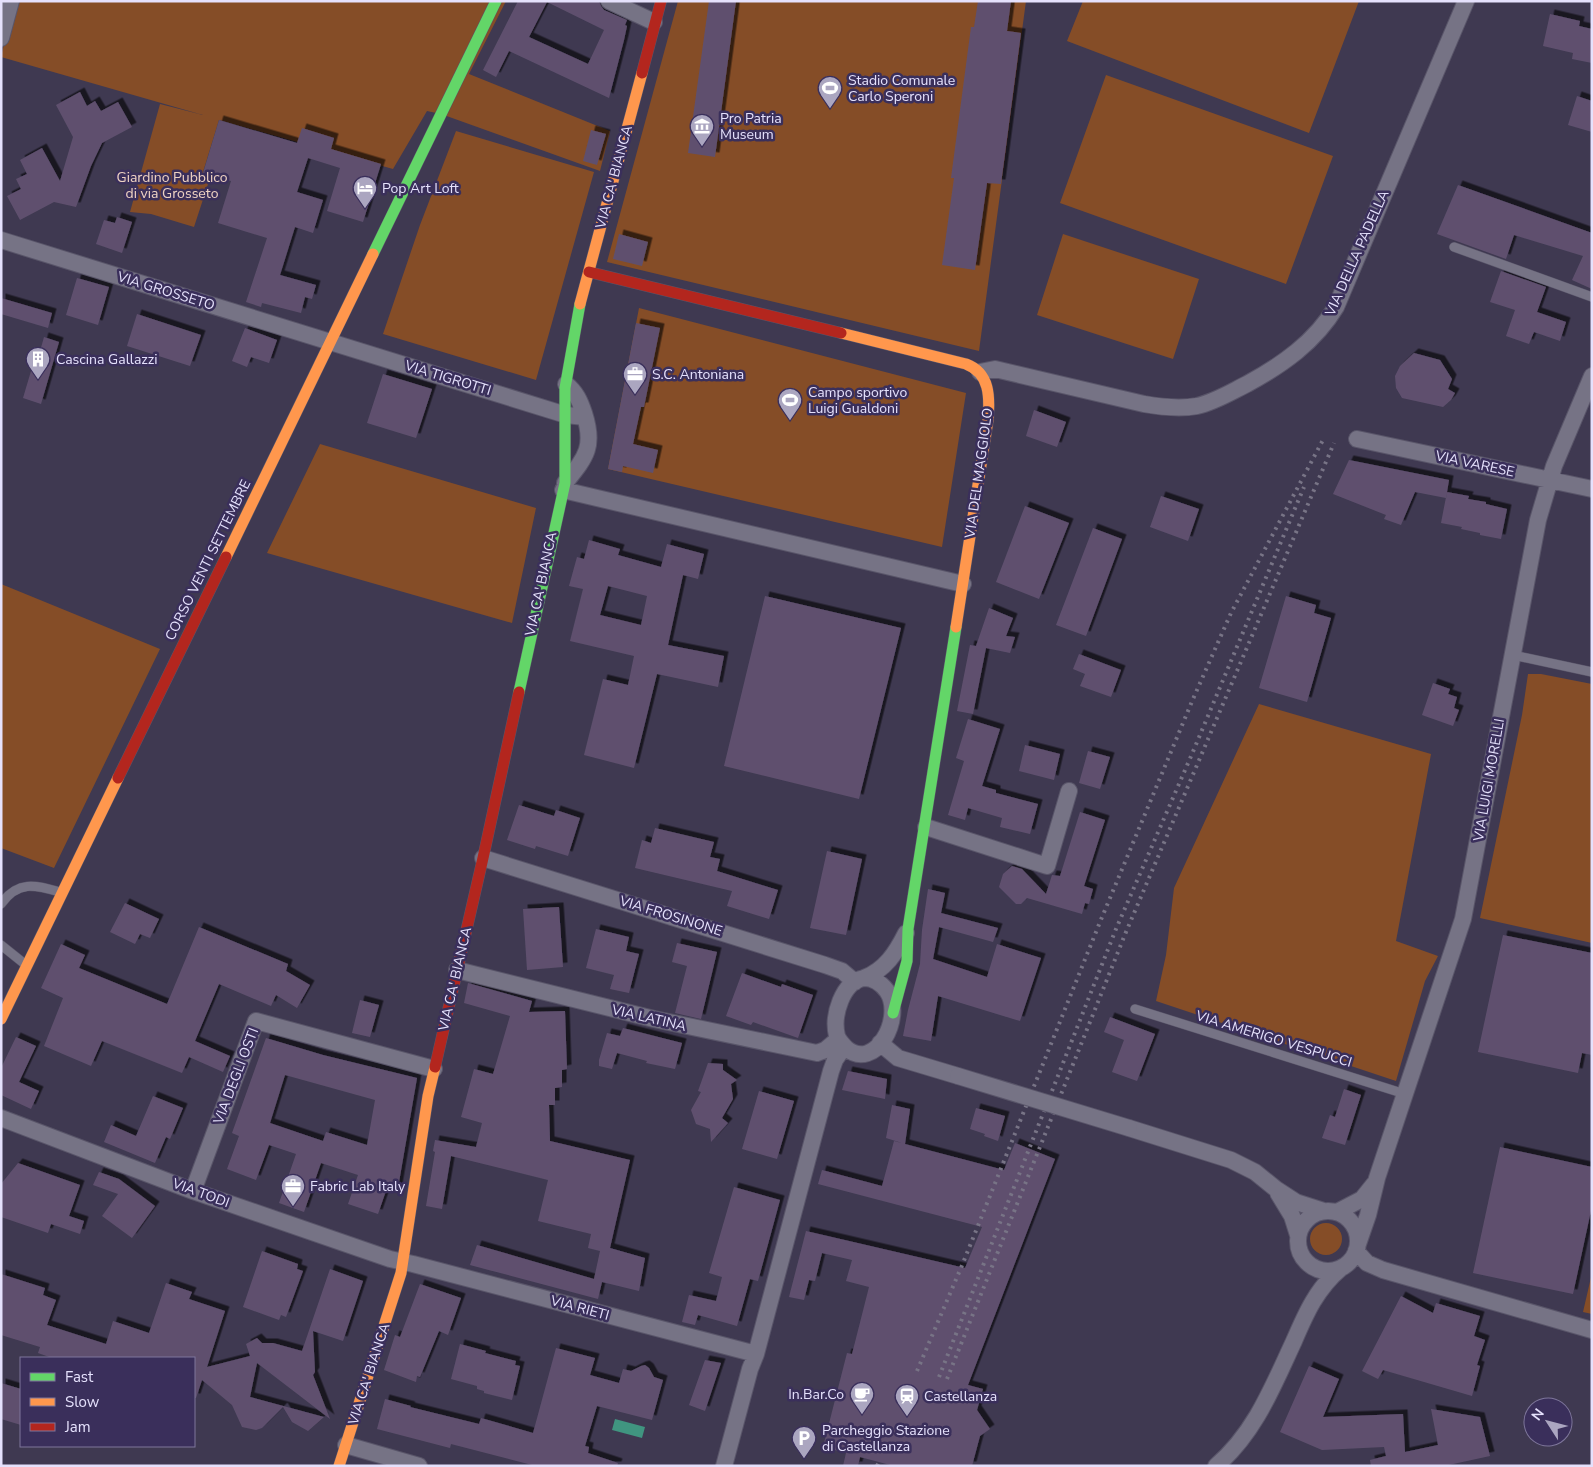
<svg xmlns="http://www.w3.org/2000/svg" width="1593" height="1467" viewBox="0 0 1593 1467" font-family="'Nunito Sans',sans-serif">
	<defs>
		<filter id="shadow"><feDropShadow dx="4.5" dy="-4.5" stdDeviation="0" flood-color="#0009"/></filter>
	</defs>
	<rect width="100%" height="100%" fill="#3f3951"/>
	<!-- green -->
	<path fill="#854d27" d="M14,1H506L469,74L610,131L600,171L441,114L427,111L393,169L219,120L203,172L211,175L194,227L151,214L130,212L160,104L203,115L1,57Z
		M678,1H1026L979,351L607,262Z
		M1083,1H1359L1309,133L1067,41Z
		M1106,75L1333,156L1286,284L1060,203Z
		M456,131L594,172L536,380L383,334L420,225Z
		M1063,234L1199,279L1173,359L1037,315Z
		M639,308L966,393L942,547L608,469Z
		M320,444L536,508L512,623L267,553Z
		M1,584L160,649L54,868L1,848Z
		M1528,674H1541L1592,684V943L1480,918L1522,715Z
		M1259,704L1431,754L1396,941L1438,956L1425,981L1396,1081L1156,1001L1166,955L1174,888Z
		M1310 1239a16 16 0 1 1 32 0a16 16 0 1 1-32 0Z
		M1592,1273V1314L1583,1312Z"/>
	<!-- water -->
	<path fill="#409580" d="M615,1419L645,1427L642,1438L612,1430Z"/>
	<!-- building -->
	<path fill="#5f506e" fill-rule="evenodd" filter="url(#shadow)" d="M518,1H599L601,6L604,10L627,20L625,25L627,26L624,40L609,98L509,51L496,77L483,70ZM547,2L604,30L588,64L529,37Z
		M709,1H736L715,157L688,153Z
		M978,1H1011L1007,31L1021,33L1001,184L987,183L975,270L942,265L954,178H951L971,27H974Z
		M1550,14L1580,21L1579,26L1592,29V63L1572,59L1573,53L1543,46Z
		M80,92L87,106L95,101L101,111L118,102L132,127L102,143L91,166L76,207L54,202L20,220L7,196L21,189L16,179L27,174L20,160L42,148L60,181L73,137L56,105Z
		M1577,96L1592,101V132L1568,125Z
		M219,120L297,143L302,128L334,138L331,149L381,164L363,222L327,211L340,168L308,158L297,192L323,200L313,233L295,227L280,275L316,285L312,299L305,297L301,313L262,303L261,307L246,302L267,238L218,223L231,181L203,173Z
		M591,130L606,134L597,165L583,161Z
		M1458,185L1592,233V289L1572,280L1583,256L1514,235L1506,259L1437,234Z
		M117,217L132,222L122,253L96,244L104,220L115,223Z
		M619,234L648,242L642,266L613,259Z
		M1501,271L1546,287L1537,312L1566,322L1560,341L1534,332L1529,344L1506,336L1515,310L1490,302Z
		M77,278L109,287L98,325L66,315Z
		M1,298L52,313L48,328L1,314Z
		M137,314L201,335L190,366L127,346Z
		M636,323L660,328L644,407H641L633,444L658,450L653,473L623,466L622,472L608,469Z
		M245,328L277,340L269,363L251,357L247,367L232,361Z
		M44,337L59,342L41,404L23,398L34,361L37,362Z
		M1414,353L1440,360L1452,379L1448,389L1455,393L1451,400L1443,407L1402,398L1396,388L1395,376L1400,366Z
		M383,374L432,389L416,438L367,423Z
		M1034,410L1066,422L1057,447L1026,436Z
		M1349,460L1449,480L1446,498L1415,492L1401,525L1384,519L1386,515L1333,494Z
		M1447,492L1469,496L1468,499L1486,502V504L1507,509L1501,539L1480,535V533L1461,529L1462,527L1441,523Z
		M1161,496L1199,509L1188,541L1150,527Z
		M1025,506L1069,523L1039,599L996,582Z
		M1093,528L1122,539L1086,636L1056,625Z
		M589,540L620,549L618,555L661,567L667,544L704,554L698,579L683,575L668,645L724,656L718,687L657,674L634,768L584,755L603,679L628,685L634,656L570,641L583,589L569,586L577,557L584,559ZM608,586L647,596L641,625L600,615Z
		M765,596L901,628L859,799L724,766Z
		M1286,596L1316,605L1314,613L1331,618L1307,702L1259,688Z
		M989,608L1013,618L1006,636L1015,637L1010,653L986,648L973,714L957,711L970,645L982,647L976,646Z
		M1079,654L1121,670L1111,697L1080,686L1085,674L1073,669Z
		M1433,683L1450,689L1448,694L1457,697L1454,708L1459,710L1453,726L1422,715Z
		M968,719L1000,729L982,786L996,790V793L1038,804L1030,834L1000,827L1002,818L968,808L965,820L948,815L964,761L956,758Z
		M1025,745L1060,754L1054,780L1019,771Z
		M1088,751L1110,757L1100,789L1079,783Z
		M519,805L554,816L556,810L580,818L568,856L536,846L535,849L507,840Z
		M1080,812L1105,820L1084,886L1093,889L1089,904L1085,903L1082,914L1027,898L1021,904H1016L999,887L1003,874L1012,866L1022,869L1046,894L1052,875L1060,876Z
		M655,828L714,842L710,857L720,859L717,871L778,890L769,919L727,906L732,891L635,868L642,840L651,843Z
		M827,851L862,859L846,935L810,928Z
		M928,889L945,893L941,913L998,928L993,942L939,927L933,959L987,977L997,944L1041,958L1020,1021L938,996L931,1041L903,1036L908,1010L920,964L922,930Z
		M125,903L159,919L150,938L140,934L135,944L110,932Z
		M559,907L563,967L527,970L523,909Z
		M199,927L288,964L286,971L310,985L297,1008L276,995L271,1006L219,984L195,1041L230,1056L223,1072L189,1057L182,1073L102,1041L91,1066L44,1046L63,998L41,988L61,944L85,955L79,968L167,1004Z
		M596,929L629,937L626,951L639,954L629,993L610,989L614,975L586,968Z
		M1503,935L1592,953V1055L1582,1053L1578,1073L1478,1052Z
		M677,943L717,952L701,1019L675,1013L687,966L672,962Z
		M742,973L781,987L782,984L813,995L798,1038L753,1022L751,1025L726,1016Z
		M468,983L532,1001L529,1012L565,1011L567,1069L562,1070V1087L555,1088V1105H549L550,1141L630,1160L610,1248L645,1258L639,1291L602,1282L598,1299L470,1265L477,1245L594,1279L600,1251L588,1248L591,1234L538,1221L548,1180L451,1156L442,1209L426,1206L435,1152L433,1151L435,1140L476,1147L482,1123L461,1117L474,1069L493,1074L510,1016L464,1003Z
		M360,1000L379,1005L370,1037L352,1033Z
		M1110,1017L1155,1034L1137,1081L1112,1072L1124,1040L1104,1032Z
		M623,1028L682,1043L675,1069L646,1063L647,1061L617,1053L612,1069L599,1066V1060L607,1033L620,1036Z
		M16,1037L36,1046L19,1082L39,1091L31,1109L1,1095V1068Z
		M266,1038L323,1055L417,1078L398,1188L388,1185L378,1214L348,1204L358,1175L321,1163L304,1212L279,1203L296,1154L269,1145L256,1180L227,1169L239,1136L232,1133ZM285,1075L375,1100L367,1145L326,1132L323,1141L270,1123Z
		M708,1063L723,1064V1070L737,1080L731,1084L733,1099L722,1118L728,1123L711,1142L710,1129L696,1124L691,1110L701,1092L698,1091Z
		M848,1071L887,1079L885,1099L842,1090Z
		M1344,1089L1361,1095L1345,1145L1322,1138L1330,1115L1335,1117Z
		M759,1091L794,1101L777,1159L742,1149Z
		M153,1096L183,1108L170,1139L166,1137L155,1163L104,1142L111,1125L136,1136Z
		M892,1105L910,1109L905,1144L1004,1170L1015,1143L1055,1159L968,1385L983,1389L977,1410L990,1429L980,1436L972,1466H894L860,1457L858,1466H843L846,1453L823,1447L847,1353L852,1354L869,1287L846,1281L852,1260L822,1253L815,1281L809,1280L804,1300L789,1297L806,1231L965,1268L982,1227L818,1184L822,1170L882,1186L894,1141L902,1143L886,1138Z
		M976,1108L1005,1116L998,1141L984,1136L985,1134L970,1129Z
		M1500,1147L1592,1167V1206L1573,1294L1473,1273Z
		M18,1163L80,1185L69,1216L84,1221L80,1234L51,1224L48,1233L1,1217V1184Z
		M99,1172L119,1179L155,1206L132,1238L102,1216L118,1194L93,1185Z
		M734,1187L780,1200L758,1281L750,1279L737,1326L698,1315L695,1325L682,1322L689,1295L716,1301L722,1277L709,1273Z
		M262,1251L298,1264L297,1269L303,1271L286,1317L281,1315L279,1320L243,1307Z
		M330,1269L363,1281L343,1341L313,1331L315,1372L313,1375L330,1419L257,1363L250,1397L324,1417L308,1431L292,1422L283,1407L262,1428L256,1430L242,1427L232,1405L202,1380L196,1398H194V1358H52L38,1353L40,1347L1,1335V1274L45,1288L43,1295L56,1300L47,1325L106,1344L113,1321L149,1333L166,1283L192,1292L189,1299L225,1311L207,1367L250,1356L246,1344L257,1338L262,1343H273L302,1351Z
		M420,1284L461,1298L448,1335L439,1331L420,1377L417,1376L416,1382L384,1370L395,1335L400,1337Z
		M1401,1296L1433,1313L1436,1303L1480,1316L1474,1336L1485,1340L1477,1365L1480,1366L1472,1396L1383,1370L1378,1379L1362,1371Z
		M460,1344L486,1351L485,1353L516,1361L515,1365L520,1366L512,1400L484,1393V1391L477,1389V1386L451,1379Z
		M556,1348L595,1358L590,1375L619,1383L623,1369L631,1371L641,1366L645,1365L649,1368L654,1377L663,1380L652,1420L597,1406L585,1446L589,1447L588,1453L618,1463L617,1466H536L451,1444L450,1448L377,1429L385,1399L411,1406L410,1407L479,1424L481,1418L533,1433Z
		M705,1360L721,1363L705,1411L689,1405Z
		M1309,1366L1339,1379L1323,1417L1403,1414L1405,1452L1438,1445L1431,1409L1480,1417L1490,1456L1444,1466H1371L1370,1460L1386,1456L1384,1447L1322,1450L1280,1432Z
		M1,1383L21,1389V1425L1,1419Z"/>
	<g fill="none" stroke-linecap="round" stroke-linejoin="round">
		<!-- lane casing -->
		<g stroke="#595569" stroke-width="10">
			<path id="lane" d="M1454,247L1592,297
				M1513,655L1592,672
				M1,904C18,880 35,885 60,892
				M1,945L26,965
				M1135,1009L1405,1094"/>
		</g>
		<!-- street casing -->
		<g stroke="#595569" stroke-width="18">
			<path id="street" d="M609,1L654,22
				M1,38L11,1
				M1,240L566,415L585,417
				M980,372L995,369L1144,404C1161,407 1180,409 1197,406C1215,402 1231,392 1247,384C1282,365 1315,342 1336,307L1466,1
				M1357,439L1592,489
				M565,483C586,457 595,447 584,413C580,401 576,392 566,384
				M563,490L963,584
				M926,827L1047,866L1069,791
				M483,858L825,965L842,971L855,982
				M457,970L654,1019L817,1053L825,1050L838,1039
				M864,978C874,978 881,983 887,991C905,1017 875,1073 846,1048C842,1044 839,1041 837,1036C832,1016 842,982 864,978Z
				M864,978C885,970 896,953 906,933
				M880,1043L898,1058L958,1076
				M1,1118L193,1191L390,1259L413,1264L756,1354
				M1129,1128L1231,1160L1255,1172L1276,1189L1296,1202L1324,1211
				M193,1191L256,1021L434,1069
				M1278,1193L1292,1216L1298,1235
				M1298 1241a30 30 0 1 1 60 0a30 30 0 1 1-60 0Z
				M1337,1212L1362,1199L1374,1184
				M1358,1244L1368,1215L1377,1178L1463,919L1538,520L1554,466L1592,376
				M1356,1251L1367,1263L1383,1270L1592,1330
				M346,1445L419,1466
				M724,1466L750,1369L756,1354L831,1071L835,1060L844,1047
				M1216,1466C1255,1433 1273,1386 1294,1341C1306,1313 1317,1288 1341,1268"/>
		</g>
		<!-- fast casing -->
		<g stroke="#595569" stroke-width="12">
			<path id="fast" d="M373,254L496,1
				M519,692L565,483V388L580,304
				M893,1013L907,961L908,929L956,627"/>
		</g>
		<!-- slow casing -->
		<g stroke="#595569" stroke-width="12">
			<path id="slow" d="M580,304L642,73
				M841,333L966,364C990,373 990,397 988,420L956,627
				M226,557L373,254
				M1,1019L118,778
				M339,1466L401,1273L428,1096L435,1067"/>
		</g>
		<!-- jam casing -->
		<g stroke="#595569" stroke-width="12">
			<path id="jam" d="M642,73L661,1
				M589,272L841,333
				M118,778L226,557
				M435,1067L483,858L519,692"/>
		</g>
		<!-- lane -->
		<use href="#lane" stroke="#767385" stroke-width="9"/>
		<!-- street -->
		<use href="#street" stroke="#767385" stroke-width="16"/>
		<!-- fast -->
		<use href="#fast" stroke="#63d668" stroke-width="11"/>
		<!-- slow -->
		<use href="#slow" stroke="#ff974d" stroke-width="11"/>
		<!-- jam -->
		<use href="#jam" stroke="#b3261e" stroke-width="11"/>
		<!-- rail -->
		<path stroke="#787486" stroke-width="4" stroke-dasharray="2.5 5" stroke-linecap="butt" d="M917,1371L963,1263L1100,922L1193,699L1231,613L1324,438
			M939,1377L1116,929L1192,754L1304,487
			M947,1379L1126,932L1334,443
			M877,1466L879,1462"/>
		<!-- street-bridge casing -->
		<g stroke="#595569" stroke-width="18" stroke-linecap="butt">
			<path id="street-bridge" d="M958,1076L1129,1128"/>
		</g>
		<!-- street-bridge -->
		<use href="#street-bridge" stroke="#767385" stroke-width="16"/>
	</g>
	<!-- icons -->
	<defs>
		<g id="stadium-pin" transform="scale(1.25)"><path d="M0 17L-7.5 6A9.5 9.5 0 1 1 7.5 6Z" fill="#aba6c0" stroke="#3a2f5b"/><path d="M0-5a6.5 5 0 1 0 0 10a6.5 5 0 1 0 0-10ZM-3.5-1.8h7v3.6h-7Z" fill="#fff"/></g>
		<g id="museum-pin" transform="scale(1.25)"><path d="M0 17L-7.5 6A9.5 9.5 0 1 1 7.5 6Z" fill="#aba6c0" stroke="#3a2f5b"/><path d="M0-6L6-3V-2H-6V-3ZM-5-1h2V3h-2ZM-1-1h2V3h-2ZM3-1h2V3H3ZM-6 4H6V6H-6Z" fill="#fff"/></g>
		<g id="hotel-pin" transform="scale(1.25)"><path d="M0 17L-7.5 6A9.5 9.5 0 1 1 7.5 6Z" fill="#aba6c0" stroke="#3a2f5b"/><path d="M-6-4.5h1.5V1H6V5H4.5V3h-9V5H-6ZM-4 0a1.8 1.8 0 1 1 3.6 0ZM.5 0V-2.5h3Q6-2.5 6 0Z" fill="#fff"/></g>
		<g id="building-pin" transform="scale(1.25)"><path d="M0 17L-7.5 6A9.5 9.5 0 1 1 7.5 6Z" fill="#aba6c0" stroke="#3a2f5b"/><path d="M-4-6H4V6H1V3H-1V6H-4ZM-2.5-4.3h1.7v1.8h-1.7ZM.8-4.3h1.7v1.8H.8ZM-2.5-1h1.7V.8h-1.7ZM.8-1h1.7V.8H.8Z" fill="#fff"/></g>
		<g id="office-pin" transform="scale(1.25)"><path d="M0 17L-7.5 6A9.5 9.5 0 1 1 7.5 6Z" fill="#aba6c0" stroke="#3a2f5b"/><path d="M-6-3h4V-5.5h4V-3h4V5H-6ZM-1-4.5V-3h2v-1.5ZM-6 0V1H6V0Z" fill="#fff"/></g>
		<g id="cafe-pin" transform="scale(1.25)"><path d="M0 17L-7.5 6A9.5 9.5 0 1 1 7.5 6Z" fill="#aba6c0" stroke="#3a2f5b"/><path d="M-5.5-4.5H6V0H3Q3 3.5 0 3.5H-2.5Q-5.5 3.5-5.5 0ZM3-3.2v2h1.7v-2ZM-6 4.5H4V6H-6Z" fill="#fff"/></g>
		<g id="station-pin" transform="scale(1.25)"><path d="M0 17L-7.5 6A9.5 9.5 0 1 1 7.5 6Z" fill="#aba6c0" stroke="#3a2f5b"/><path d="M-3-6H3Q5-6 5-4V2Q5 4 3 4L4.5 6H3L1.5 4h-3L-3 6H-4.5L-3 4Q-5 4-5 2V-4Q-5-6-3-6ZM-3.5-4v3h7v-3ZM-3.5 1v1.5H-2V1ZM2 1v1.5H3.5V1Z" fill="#fff"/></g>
		<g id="parking-pin" transform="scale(1.25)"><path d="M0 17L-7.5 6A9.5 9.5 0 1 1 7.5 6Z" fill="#aba6c0" stroke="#3a2f5b"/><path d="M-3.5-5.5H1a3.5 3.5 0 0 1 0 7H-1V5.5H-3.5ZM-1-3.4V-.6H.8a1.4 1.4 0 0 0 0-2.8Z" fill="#fff"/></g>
	</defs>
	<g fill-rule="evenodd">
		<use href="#stadium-pin" x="830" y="88"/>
		<use href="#museum-pin" x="702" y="126"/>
		<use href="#hotel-pin" x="365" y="188"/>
		<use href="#building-pin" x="38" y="359"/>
		<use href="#office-pin" x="635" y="374"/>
		<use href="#stadium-pin" x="790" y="400"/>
		<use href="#office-pin" x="293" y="1186"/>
		<use href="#cafe-pin" x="862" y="1394"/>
		<use href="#station-pin" x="907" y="1396"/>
		<use href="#parking-pin" x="804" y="1438"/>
	</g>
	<g text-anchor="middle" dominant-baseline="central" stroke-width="5" stroke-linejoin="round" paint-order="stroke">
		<!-- poi labels -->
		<g font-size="14" fill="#e5e1fc" stroke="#3a2f5b" text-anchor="start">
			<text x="848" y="80">Stadio Comunale<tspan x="848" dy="16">Carlo Speroni</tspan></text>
			<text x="720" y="118">Pro Patria<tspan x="720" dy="16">Museum</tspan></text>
			<text x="382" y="188">Pop Art Loft</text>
			<text x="56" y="359">Cascina Gallazzi</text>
			<text x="652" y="374">S.C. Antoniana</text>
			<text x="808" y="392">Campo sportivo<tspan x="808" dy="16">Luigi Gualdoni</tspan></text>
			<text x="310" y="1186">Fabric Lab Italy</text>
			<text x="844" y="1394" text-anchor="end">In.Bar.Co</text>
			<text x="924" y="1396">Castellanza</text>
			<text x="822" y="1430">Parcheggio Stazione<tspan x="822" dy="16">di Castellanza</tspan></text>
		</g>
		<!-- park labels -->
		<g font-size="14" fill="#eed2c2" stroke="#3a2f5b">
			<text x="172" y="177">Giardino Pubblico<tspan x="172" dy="16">di via Grosseto</tspan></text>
		</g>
		<!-- street labels -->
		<g font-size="14" fill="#e5e1fc" stroke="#3a2f5b">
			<text transform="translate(614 177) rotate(-75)">VIA CA' BIANCA</text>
			<text transform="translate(1357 253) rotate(-66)">VIA DELLA PADELLA</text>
			<text transform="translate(166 291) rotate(17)">VIA GROSSETO</text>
			<text transform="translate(448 378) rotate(17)">VIA TIGROTTI</text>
			<text transform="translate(1475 464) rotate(12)">VIA VARESE</text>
			<text transform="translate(979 473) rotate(-82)">VIA DEL MAGGIOLO</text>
			<text transform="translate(208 560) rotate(-64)">CORSO VENTI SETTEMBRE</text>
			<text transform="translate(541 584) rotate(-78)">VIA CA' BIANCA</text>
			<text transform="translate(1489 780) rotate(-80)">VIA LUIGI MORELLI</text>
			<text transform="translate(671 916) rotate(17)">VIA FROSINONE</text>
			<text transform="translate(455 979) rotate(-77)">VIA CA' BIANCA</text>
			<text transform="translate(649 1018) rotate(13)">VIA LATINA</text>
			<text transform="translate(1274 1039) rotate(17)">VIA AMERIGO VESPUCCI</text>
			<text transform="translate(236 1076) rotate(-69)">VIA DEGLI OSTI</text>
			<text transform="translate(201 1193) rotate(20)">VIA TODI</text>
			<text transform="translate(580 1308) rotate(15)">VIA RIETI</text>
			<text transform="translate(369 1374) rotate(-72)">VIA CA' BIANCA</text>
		</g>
	</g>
	<!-- border -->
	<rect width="1593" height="1467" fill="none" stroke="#e5e1fc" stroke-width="5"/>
	<!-- legend -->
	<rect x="20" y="1357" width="175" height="90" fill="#3a2f5b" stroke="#7e769b"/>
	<rect x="30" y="1373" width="25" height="8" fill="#63d668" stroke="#7e769b"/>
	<text x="65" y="1382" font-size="15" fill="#e5e1fc">Fast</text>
	<rect x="30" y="1398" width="25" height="8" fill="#ff974d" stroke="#7e769b"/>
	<text x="65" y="1407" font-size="15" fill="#e5e1fc">Slow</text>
	<rect x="30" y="1423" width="25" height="8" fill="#b3261e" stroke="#7e769b"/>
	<text x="65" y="1432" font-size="15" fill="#e5e1fc">Jam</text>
	<!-- north arrow -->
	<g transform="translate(1548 1422) rotate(306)"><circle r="24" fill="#3a2f5b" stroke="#7e769b"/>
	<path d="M0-4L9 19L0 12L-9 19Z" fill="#aba6c0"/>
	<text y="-8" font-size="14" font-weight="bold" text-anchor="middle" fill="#e5e1fc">N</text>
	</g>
</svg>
